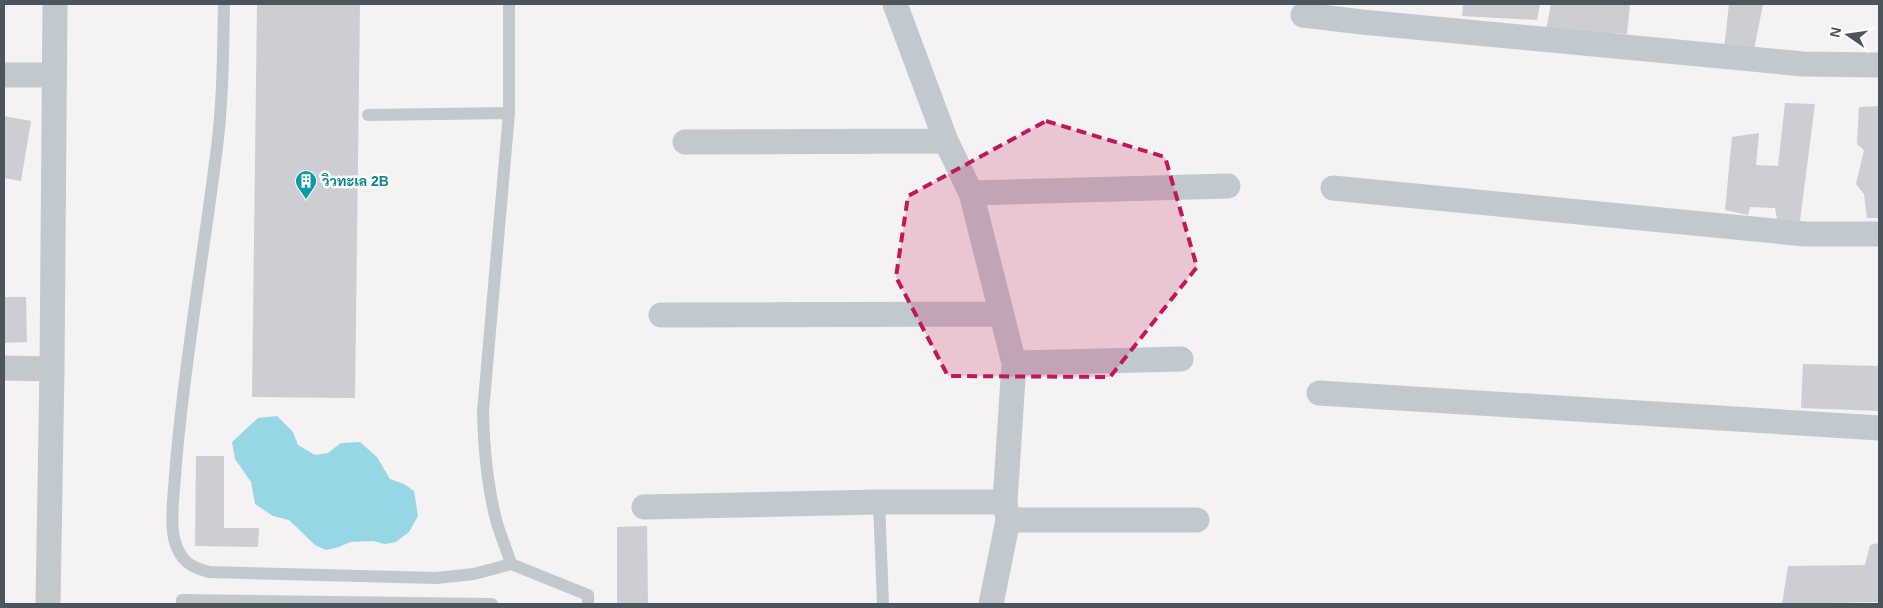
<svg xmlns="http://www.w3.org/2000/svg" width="1883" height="608" viewBox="0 0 1883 608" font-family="Helvetica,Sarabun,sans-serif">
	<rect width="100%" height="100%" fill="#f4f2f2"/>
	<!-- water -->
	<path fill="#96d7e5" d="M277,416L293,432L298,445L315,455L328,453L341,443L360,442L377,457L390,479L404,484L414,491L418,516L409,532L396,542L385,544L373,541L350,542L339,547L326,550L315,545L289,520L273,516L255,504L251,482L235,459L232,442L258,418Z"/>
	<!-- building -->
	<path fill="#ccced3" d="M257,4H360L355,398L252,397Z
		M1463,4H1540L1537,20L1462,16Z
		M1551,4H1630L1627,34L1546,30Z
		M1729,4H1763L1754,50L1724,49Z
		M1785,103L1815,104L1800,221L1777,219L1775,208L1750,207L1748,215L1725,210L1732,137L1759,133L1756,165L1778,166Z
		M1879,106V218H1867L1864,194L1856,184L1864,150L1857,144L1859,107Z
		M4,116L31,121L21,181L4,178Z
		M4,297H26L27,342L4,343Z
		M1803,364L1879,366V411L1801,408Z
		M196,456H224V528H259L258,547L195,546Z
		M647,526L648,604H617V527Z
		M1879,543V602L1782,604L1788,566L1865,565L1870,545Z"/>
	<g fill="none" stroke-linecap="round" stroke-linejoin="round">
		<!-- lane -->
		<path stroke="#c1c9ce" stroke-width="12" d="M224,4C223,52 223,100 217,147C204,253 185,357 176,463C175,484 169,523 175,542C181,561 190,567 209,572L436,578L474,574L511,564
			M509,4V113L483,412C484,450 487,487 497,523C501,537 507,550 511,564L588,595V604
			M368,115L509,113
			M879,502L883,604
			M182,604V600L492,604"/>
		<!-- street -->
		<path stroke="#c1c9ce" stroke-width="25" d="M895,4L946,141L971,193L1014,363L1005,502L1008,520L991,604
			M1303,15L1362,22L1803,64L1879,65
			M4,75H54
			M685,142L946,141
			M1333,188L1805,234H1879
			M971,193L1228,186
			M661,315L1002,314
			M1014,363L1181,359
			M4,368L52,369
			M1319,393L1879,428
			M644,507L879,502H1005
			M1008,520H1197
			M48,604L52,369L55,4"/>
	</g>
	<!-- marked area -->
	<path fill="#c2185b" fill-opacity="0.2" stroke="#c2185b" stroke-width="4" stroke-dasharray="10 6" stroke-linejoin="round" d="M1046,121L1165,157L1197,267L1110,377L948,376L896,277L908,196Z"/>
	<!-- icons -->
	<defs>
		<g id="building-pin" transform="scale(1.125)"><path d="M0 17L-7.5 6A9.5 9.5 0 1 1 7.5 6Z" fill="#0f9aa8" stroke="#fff"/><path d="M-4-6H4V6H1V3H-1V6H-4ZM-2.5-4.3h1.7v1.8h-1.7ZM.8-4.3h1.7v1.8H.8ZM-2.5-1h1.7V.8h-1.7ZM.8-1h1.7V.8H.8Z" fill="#fff"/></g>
	</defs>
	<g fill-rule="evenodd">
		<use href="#building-pin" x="306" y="181"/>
	</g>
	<g text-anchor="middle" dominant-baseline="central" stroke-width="5" stroke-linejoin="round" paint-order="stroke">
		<!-- culture labels -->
		<g font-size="14" font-weight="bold" fill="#0d838f" stroke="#fff" text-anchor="start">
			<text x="322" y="181">วิวทะเล 2B</text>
		</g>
	</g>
	<!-- border -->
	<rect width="1883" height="608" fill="none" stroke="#4b555d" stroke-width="10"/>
	<!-- north arrow -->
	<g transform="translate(1848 35) rotate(283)" stroke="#ffffff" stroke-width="4" paint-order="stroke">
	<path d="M0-4L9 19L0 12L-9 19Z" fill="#4b555d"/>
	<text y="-8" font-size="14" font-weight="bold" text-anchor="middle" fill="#4b555d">N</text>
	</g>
</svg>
